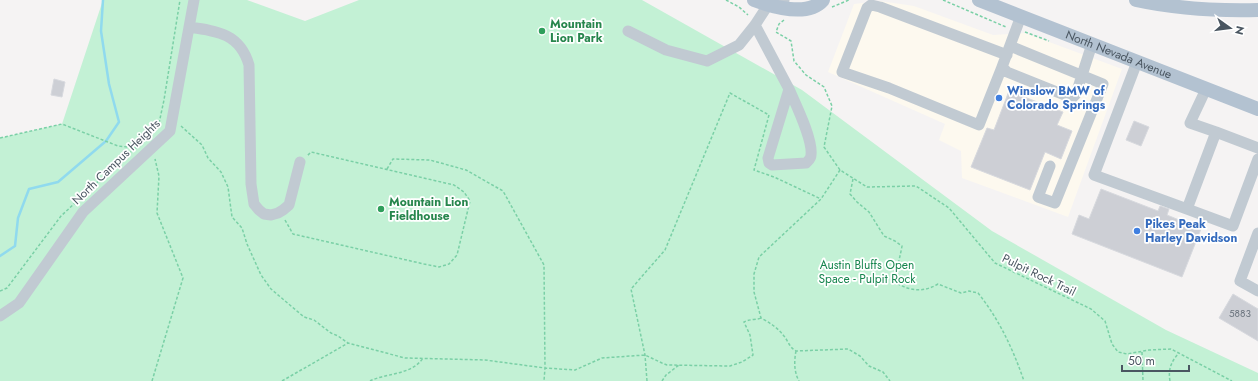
<svg xmlns="http://www.w3.org/2000/svg" width="1258" height="381" viewBox="0 0 1258 381" font-family="Jost,sans-serif">
	<rect width="100%" height="100%" fill="#f5f3f3"/>
	<!-- commercial -->
	<path fill="#fdf9ef" d="M880,1L914,6L993,35L1025,33L1122,69L1068,217L962,178L961,151L939,140L945,124L828,72L854,4Z"/>
	<!-- green -->
	<path fill="#c3f1d5" d="M103,0H247L305,21L359,0H642L802,90L992,231L1166,330L1258,373V381H0V138L62,124Z"/>
	<g fill="none" stroke-linecap="round" stroke-linejoin="round">
		<!-- stream -->
		<path stroke="#90daee" stroke-width="2.5" d="M0,256L15,246L18,218L29,189L58,182L106,141L119,122L109,84L101,31L103,0"/>
	</g>
	<!-- building -->
	<path fill="#cdcfd5" stroke="#d7d9de" d="M54,79L65,82L62,97L51,95Z
		M1009,91L1063,112L1057,125L1072,131L1061,159L1045,152L1030,190L971,167L987,128L994,130Z
		M1134,121L1149,127L1141,146L1126,140Z
		M1101,189L1158,211L1160,206L1169,209L1167,215L1201,229L1182,277L1072,234L1079,215L1089,219Z
		M1233,294L1258,309V341L1219,318Z"/>
	<g fill="none" stroke-linecap="round" stroke-linejoin="round">
		<!-- path -->
		<path stroke="#7ad0a6" stroke-width="1.5" stroke-dasharray="3 2" stroke-linecap="butt" d="M726,0L739,7L748,15
			M943,0L1006,27
			M832,7L849,0
			M784,20L779,24L776,32L791,41L794,61L806,75L824,87L832,106L824,147L840,170L867,187L916,186L949,208L995,263L1091,309L1105,321L1112,344L1118,352L1127,354L1149,350L1171,349L1232,381
			M1025,32L1049,41
			M181,126L202,145L208,158L221,172L228,187L232,217L242,228L247,244L261,275L271,289L304,317L314,320L331,333L338,336L348,343L405,358L485,360L545,368L575,370L602,358L645,355L662,363L667,365L730,366L742,362L753,355L750,335L744,322C749,319 756,320 761,318
			M158,128L164,100L180,0
			M0,138L62,124L118,146L138,148
			M387,169L393,159L430,160L466,170L503,191L544,265L545,368L544,381
			M840,170L821,199L759,257L754,274V292L761,318C770,323 778,328 784,336C788,341 790,348 796,351L848,349L860,356L869,366L883,372L890,381
			M853,179L850,194L857,202L869,212L884,236L895,241L902,246C900,258 896,270 895,282C909,291 923,293 938,284L961,293L969,291L978,293C999,319 1013,349 1024,381
			M285,220L293,234L424,264L439,267L449,264L457,255L470,201L464,192L454,185L311,152L307,156
			M0,291L7,288L61,216L119,162L139,145
			M796,351C794,361 794,372 799,381
			M1142,352L1143,381
			M152,381L183,278L157,213L159,176L155,159
			M282,381L348,343
			M370,381C386,373 412,375 423,358
			M647,381L645,355L631,289L665,250L730,93L769,115L754,170L774,177L821,199
			M662,381L666,375L679,365
			M1170,381C1168,370 1171,362 1178,354"/>
		<!-- minor -->
		<path stroke="#c1cad2" stroke-width="11" d="M1021,16L1002,67L1007,72L1072,98L1076,94L1092,44
			M755,25L789,89L768,158L769,163L772,165L806,163C809,160 811,159 811,155C813,139 796,105 789,89
			M189,27C218,31 240,34 249,65L251,184L254,204L259,210L264,214L271,215L278,213L283,210L289,205L300,162
			M628,31L666,50L707,61L739,45L755,25L768,5L784,0
			M1010,46L1103,84L1055,203L1038,197L1050,166
			M1137,62L1094,175L1187,209L1216,132L1190,123L1206,89
			M1002,67L979,125L889,88L842,72L867,8L871,5L880,7L1007,55
			M1216,132L1258,148
			M1187,209L1233,226L1258,159
			M1258,233L1240,281L1258,291
			M0,316L19,303L83,212L170,131L194,0"/>
		<!-- major -->
		<g stroke="#b3c2d1" stroke-width="14">
			<path d="M754,0C773,7 808,17 823,0"/>
			<path id="s1" d="M979,0L1258,109"/>
			<path d="M1136,0C1177,9 1217,11 1258,10"/>
		</g>
	</g>
	<!-- markers -->
	<g fill="#2e9e5b" stroke="#fff" stroke-width="1.5">
		<circle cx="542" cy="31" r="4"/>
		<circle cx="381" cy="209" r="4"/>
	</g>
	<g fill="#3f7fe0" stroke="#fff" stroke-width="1.5">
		<circle cx="999" cy="98" r="4"/>
		<circle cx="1137" cy="231" r="4"/>
	</g>
	<g text-anchor="middle" dominant-baseline="central" stroke-width="3.5" stroke-linejoin="round" paint-order="stroke">
		<!-- number labels -->
		<g font-size="10" fill="#6b747e">
			<text x="1240" y="313">5883</text>
		</g>
		<!-- leisure labels -->
		<g font-size="12" font-weight="bold" fill="#27864d" stroke="#fff" text-anchor="start">
			<text x="550" y="24">Mountain<tspan x="550" dy="14">Lion Park</tspan></text>
			<text x="389" y="202">Mountain Lion<tspan x="389" dy="14">Fieldhouse</tspan></text>
		</g>
		<!-- street labels -->
		<g font-size="12" fill="#4a5661" stroke="#fff">
			<text stroke="none"><textPath href="#s1" startOffset="150">North Nevada Avenue</textPath></text>
			<text transform="translate(116 162) rotate(-44)">North Campus Heights</text>
			<text transform="translate(1039 275) rotate(26)">Pulpit Rock Trail</text>
		</g>
		<!-- shop labels -->
		<g font-size="12" font-weight="bold" fill="#366cbe" stroke="#fff" text-anchor="start">
			<text x="1007" y="91">Winslow BMW of<tspan x="1007" dy="14">Colorado Springs</tspan></text>
			<text x="1145" y="224">Pikes Peak<tspan x="1145" dy="14">Harley Davidson</tspan></text>
		</g>
		<!-- park labels -->
		<g font-size="12" fill="#17864f" stroke="#fff">
			<text x="867" y="265">Austin Bluffs Open<tspan x="867" dy="14">Space - Pulpit Rock</tspan></text>
		</g>
	</g>
	<!-- north arrow -->
	<g transform="translate(1230 28) rotate(104)" stroke="#ffffff" stroke-width="3" paint-order="stroke">
	<path d="M0-3L7 15L0 10L-7 15Z" fill="#4a5661"/>
	<text y="-6" font-size="11" font-weight="bold" text-anchor="middle" fill="#4a5661">N</text>
	</g>
	<!-- scale -->
	<path d="M1122 365v6h67v-6" fill="none" stroke="#4a5661" stroke-width="2"/>
	<text x="1128" y="365" font-size="12" fill="#4a5661" stroke="#ffffff" stroke-width="3" paint-order="stroke">50 m</text>
</svg>
